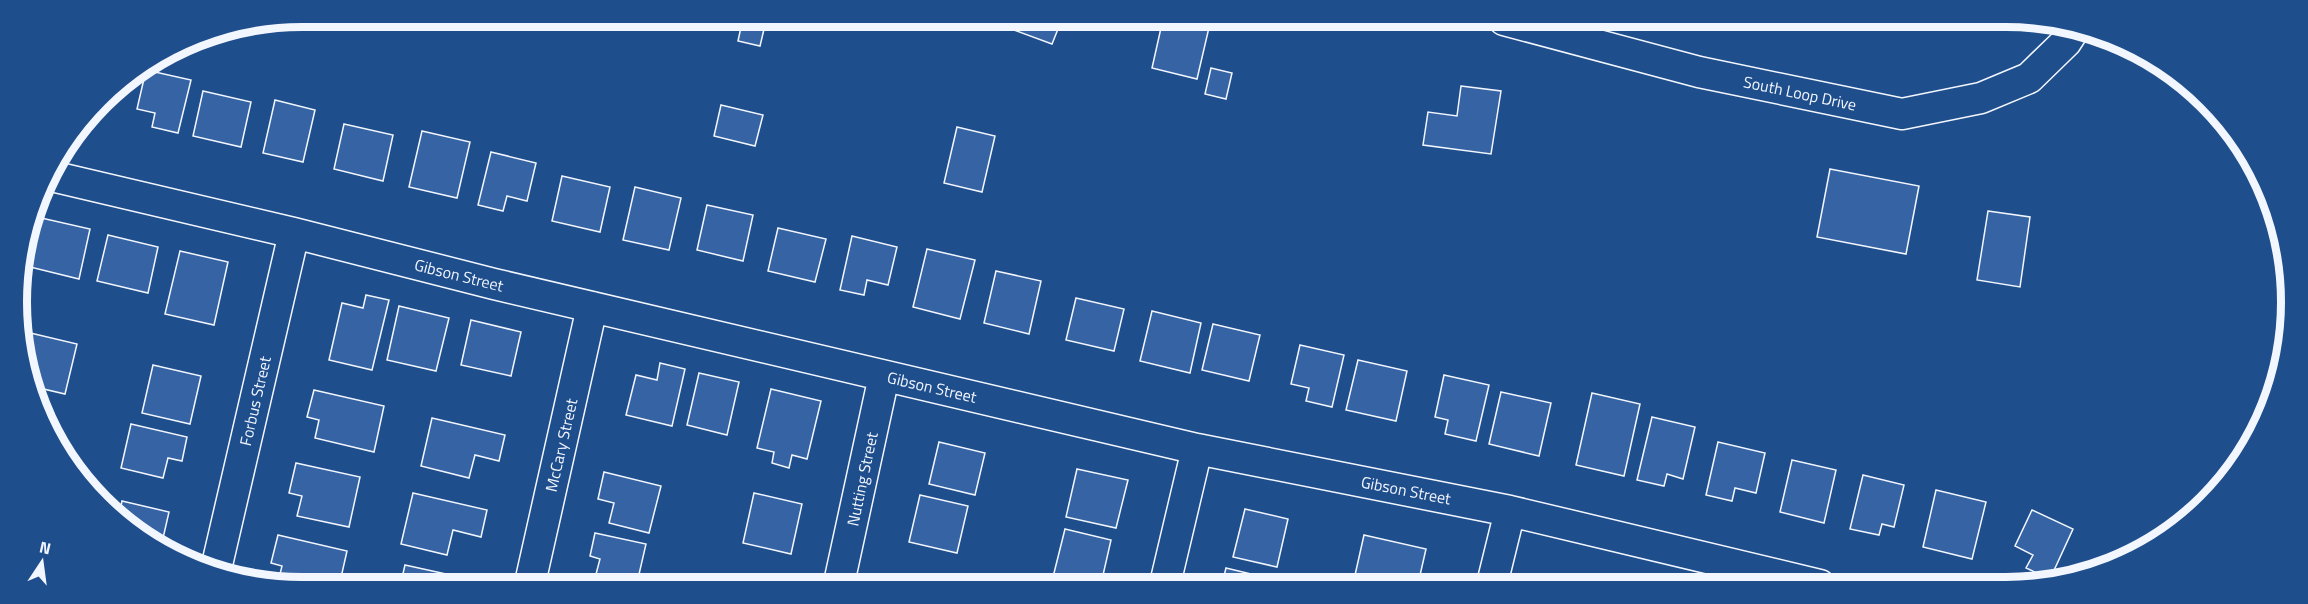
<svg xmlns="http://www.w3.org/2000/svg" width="2308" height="604" viewBox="0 0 2308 604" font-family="'Titillium Web',sans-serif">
	<rect width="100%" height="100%" fill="#1f4e8c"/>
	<!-- building -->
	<path fill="#3563a3" stroke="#f2f6ff" stroke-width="1.5" d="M743,18L766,21L760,46L738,41Z
		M984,19H1062L1052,44Z
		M1163,19H1211L1197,79L1152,68Z
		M1211,68L1232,73L1226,99L1205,94Z
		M146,70L191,80L178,133L152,127L155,113L137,109Z
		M1461,86L1501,91L1491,154L1423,145L1428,112L1457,116Z
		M203,91L251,102L241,147L193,136Z
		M275,100L315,110L303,162L263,153Z
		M721,105L763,115L755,146L714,136Z
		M344,124L393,135L383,181L334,169Z
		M957,127L995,136L982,192L944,183Z
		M422,131L470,142L457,198L409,187Z
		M491,152L536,163L527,201L507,196L503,211L478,205Z
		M1830,169L1919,186L1906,254L1817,237Z
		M562,176L610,187L600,232L552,221Z
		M635,187L681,198L669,250L623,240Z
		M707,205L753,215L743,261L697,250Z
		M1988,211L2030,217L2020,287L1977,280Z
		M37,217L90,229L79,279L26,266Z
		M778,228L826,239L815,282L768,271Z
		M108,235L158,247L148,293L97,281Z
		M852,236L897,247L888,285L867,280L864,295L840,290Z
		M927,249L975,260L960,319L913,307Z
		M180,251L228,262L214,325L165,314Z
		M996,271L1041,281L1029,334L984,323Z
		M366,295L389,300L372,370L329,360L342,303L363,308Z
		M1076,298L1124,309L1114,351L1066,340Z
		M399,306L449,318L436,371L387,360Z
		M1152,311L1201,323L1190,373L1140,361Z
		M471,320L521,332L511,376L461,365Z
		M1213,324L1260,335L1249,381L1202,370Z
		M22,331L77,344L65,394L31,386L26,376Z
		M1300,345L1344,355L1332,407L1306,401L1309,388L1291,384Z
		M1358,360L1407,371L1396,421L1346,410Z
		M660,363L685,369L672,426L626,415L636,375L657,380Z
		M153,365L201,376L190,424L142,413Z
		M699,373L739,382L727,435L687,425Z
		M1444,375L1489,385L1476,441L1445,434L1448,420L1435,417Z
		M771,389L821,401L807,459L792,455L789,468L772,463L774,452L757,448Z
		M314,390L384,406L374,452L315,438L319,420L307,417Z
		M1501,392L1551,403L1539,456L1489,444Z
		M1592,393L1640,404L1624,476L1576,465Z
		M1652,417L1695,427L1683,479L1667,474L1664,486L1637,480Z
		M432,418L505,435L499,461L475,455L469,478L421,466Z
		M131,424L187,437L182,461L168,458L163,478L121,468Z
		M939,442L985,453L975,495L929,484Z
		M1718,442L1765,453L1756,493L1735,488L1732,501L1706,495Z
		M1792,460L1836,470L1824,523L1780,512Z
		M296,463L360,477L349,527L297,516L302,496L289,493Z
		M1077,469L1128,480L1116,528L1066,517Z
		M604,472L661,486L649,533L609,523L614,503L598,499Z
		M1863,475L1904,485L1894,527L1882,524L1879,535L1850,529Z
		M1936,490L1986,502L1972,559L1923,547Z
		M413,493L487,510L481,537L453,530L447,555L401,544Z
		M754,493L802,504L791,554L743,543Z
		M920,495L968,506L957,553L909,542Z
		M122,501L169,512L161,547L144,540L119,516Z
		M1245,509L1288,519L1277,567L1233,557Z
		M2032,510L2073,529L2050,579L2026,568L2033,555L2015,546Z
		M1065,529L1111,540L1101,584L1079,583L1053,577Z
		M595,533L646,544L637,583H616L595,578L600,559L590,556Z
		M278,535L347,551L340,582H278L282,566L271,563Z
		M1364,535L1426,549L1418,584H1353Z
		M405,565L469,579L468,582H401Z
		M1226,568L1289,583V584H1222Z"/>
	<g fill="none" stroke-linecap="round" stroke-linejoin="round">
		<!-- minor casing -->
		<g stroke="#f2f6ff" stroke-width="33">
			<path id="minor" d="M1504,20L1699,72L1902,114L1981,98L2029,78L2066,42L2075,28
				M47,175L294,233L494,284L1197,449L1510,511L1820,585
				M216,569L294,233
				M530,583L592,307
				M839,583L884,376
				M1165,584L1197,449
				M1492,584L1510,511"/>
		</g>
		<!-- minor -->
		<use href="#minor" stroke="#1f4e8c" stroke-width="30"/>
	</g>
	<g text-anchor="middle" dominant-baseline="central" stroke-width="4.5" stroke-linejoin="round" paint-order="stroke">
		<!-- street labels -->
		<g font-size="16" fill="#f2f6ff" stroke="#1f4e8c">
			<text transform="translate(1800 93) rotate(12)">South Loop Drive</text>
			<text transform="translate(459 275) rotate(14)">Gibson Street</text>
			<text transform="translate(932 387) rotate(13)">Gibson Street</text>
			<text transform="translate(255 401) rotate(-77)">Forbus Street</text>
			<text transform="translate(561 445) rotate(-77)">McCary Street</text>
			<text transform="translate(862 479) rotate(-78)">Nutting Street</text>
			<text transform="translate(1406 490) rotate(11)">Gibson Street</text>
		</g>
	</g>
	<!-- crop -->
	<path d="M0 0H2308V604H0ZM302 27H2006A275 275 0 0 1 2281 302V302A275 275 0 0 1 2006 577H302A275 275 0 0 1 27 302V302A275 275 0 0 1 302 27Z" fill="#1f4e8c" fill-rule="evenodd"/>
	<path fill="none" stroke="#f2f6ff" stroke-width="8" d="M302 27H2006A275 275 0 0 1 2281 302V302A275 275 0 0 1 2006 577H302A275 275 0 0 1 27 302V302A275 275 0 0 1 302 27Z"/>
	<!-- north arrow -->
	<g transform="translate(42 562) rotate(13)" stroke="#1f4e8c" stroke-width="4.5" paint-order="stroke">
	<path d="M0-4.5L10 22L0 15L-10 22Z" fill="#f2f6ff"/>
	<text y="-9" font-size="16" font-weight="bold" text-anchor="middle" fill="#f2f6ff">N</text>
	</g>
</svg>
